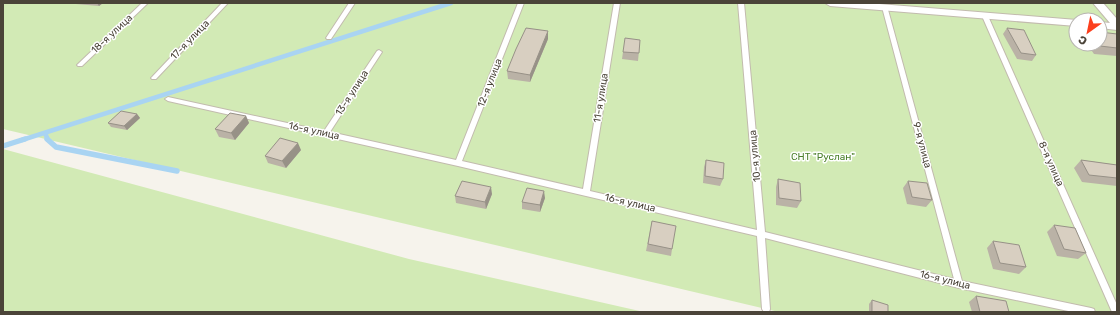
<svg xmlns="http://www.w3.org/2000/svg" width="1120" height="315" viewBox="0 0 1120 315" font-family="Rubik,sans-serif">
	<rect width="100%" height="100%" fill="#f6f3ec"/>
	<!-- green -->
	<path fill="#d2eab5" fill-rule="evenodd" d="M3,3H1117V312H779L3,129ZM1076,20H1100V44H1076Z
		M3,149L409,259L644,312H3Z"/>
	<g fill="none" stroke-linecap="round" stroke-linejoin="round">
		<!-- stream-far1 -->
		<path stroke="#a9d4f2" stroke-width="4.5" d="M45,133L48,140
			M22,140L451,3"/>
		<!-- stream -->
		<path stroke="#a9d4f2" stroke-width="5.5" d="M47,139L56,147L177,171
			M3,146L25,139"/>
		<!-- service casing -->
		<g stroke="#c2bbae" stroke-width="2">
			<path id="service" d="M142,3H148L82,66H78L77,65L78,64Z
				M222,3H228L156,79H152L151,78L152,77Z
				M349,3H355L331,39H327L326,38Z
				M518,3H524L462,161L583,189L614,3H620L590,191L757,230L738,3H744L765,232L954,279L882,7L885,5L887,6L962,281L1091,308L1094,309L1095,312H1073L959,288L765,238L770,309L769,312H764L762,309L757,236L458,166L168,101L165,99L168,97L324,131L377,51L379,50L382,52L330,132L456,160Z
				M985,14L988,16L1117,305V312H1112L982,16Z"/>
		</g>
		<!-- minor casing -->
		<g stroke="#c2bbae" stroke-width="2">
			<path id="minor" d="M825,3H867L1077,20L1076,26L830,6Z
				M1093,3H1103L1117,19V30L1100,28V22L1110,23Z"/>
		</g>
		<!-- service -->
		<use href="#service" fill="#fff" fill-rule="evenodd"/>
		<!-- minor -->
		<use href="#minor" fill="#fff" fill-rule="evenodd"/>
	</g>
	<!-- wall -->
	<path fill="#bab2a6" d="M64,3H103L99,6Z
		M1007,28L1036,55L1032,61L1017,59L1003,34Z
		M1117,34V56L1094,54L1087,44H1100Z
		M548,39L530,82L508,79L507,71Z
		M640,40L638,61L622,59L623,52Z
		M137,114L140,118L127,130L111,127L108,123Z
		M246,116L249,123L235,140L219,137L215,129Z
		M301,150L286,168L268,163L265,156Z
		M706,160L723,179L720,186L703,183L704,167Z
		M1081,160L1117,165V186L1082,182L1074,168Z
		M778,179L801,201L797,208L776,205V187Z
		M908,181L932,200L926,207L907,204L903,188Z
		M492,194L486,209L456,203L455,196Z
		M545,198L540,212L522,209V202Z
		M652,221L672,249L671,256L646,251Z
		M1054,225L1086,253L1078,259L1057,256L1047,232Z
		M993,241L1026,267L1019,274L993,269L987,248Z
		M976,296L1009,312H972L969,302Z
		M872,300L888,312H869V304Z"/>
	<!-- shaded-wall -->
	<path fill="#979187" d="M97,3H103L99,6Z
		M548,31V39L530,82V75Z
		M137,114L140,118L127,130L124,126Z
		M246,116L249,123L235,140L231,133Z
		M298,143L301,150L286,168L282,161Z
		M491,187L492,194L486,209L485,202Z
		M544,191L545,198L540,212V205Z"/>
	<!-- building -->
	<path fill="#d8cfc1" stroke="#979187" d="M526,28L548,31L530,75L507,71L516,49Z
		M1007,28L1024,30L1036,55L1021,53Z
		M1100,32L1117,34V48L1100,46L1098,44H1100Z
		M625,38L640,40L639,53L623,52Z
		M121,111L137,114L124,126L108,123Z
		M230,113L246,116L231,133L215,129Z
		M280,138L298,143L282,161L265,156Z
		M706,160L724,163L723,179L705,176Z
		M1081,160L1117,165V178L1089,175Z
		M778,179L800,183L801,201L779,198Z
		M462,181L491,187L485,202L455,196Z
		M908,181L927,183L932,200L912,197Z
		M527,188L544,191L540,205L522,202Z
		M652,221L676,226L672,249L648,244Z
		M1054,225L1075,228L1086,253L1064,249Z
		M993,241L1019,245L1026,267L1000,263Z
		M976,296L1006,301L1009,312H980Z
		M872,300L888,305V312H872Z"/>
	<g text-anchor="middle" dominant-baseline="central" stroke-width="3" stroke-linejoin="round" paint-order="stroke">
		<!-- street labels -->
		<g font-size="10" fill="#4b4439" stroke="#fff">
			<text transform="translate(112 34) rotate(-43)">18-я улица</text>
			<text transform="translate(190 40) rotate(-46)">17-я улица</text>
			<text transform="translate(490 83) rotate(-69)">12-я улица</text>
			<text transform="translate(352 93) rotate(-57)">13-я улица</text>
			<text transform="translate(601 98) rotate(-81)">11-я улица</text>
			<text transform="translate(314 131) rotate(12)">16-я улица</text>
			<text transform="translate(922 145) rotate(75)">9-я улица</text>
			<text transform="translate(755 156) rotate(-95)">10-я улица</text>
			<text transform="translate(1051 164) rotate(66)">8-я улица</text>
			<text transform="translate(630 203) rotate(13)">16-я улица</text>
			<text transform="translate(945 280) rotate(14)">16-я улица</text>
		</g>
		<!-- park labels -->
		<g font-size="10" fill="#4a7f2a" stroke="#fff">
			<text x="823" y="157">СНТ "Руслан"</text>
		</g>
	</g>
	<!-- border -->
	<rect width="1120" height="315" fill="none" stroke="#4b4439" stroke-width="8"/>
	<!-- north arrow -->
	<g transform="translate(1088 32) rotate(213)"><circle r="19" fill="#ffffff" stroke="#b7b4b0"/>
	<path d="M0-3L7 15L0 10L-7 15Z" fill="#fc3f1d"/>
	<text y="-6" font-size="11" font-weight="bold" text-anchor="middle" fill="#4b4439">С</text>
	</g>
</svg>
